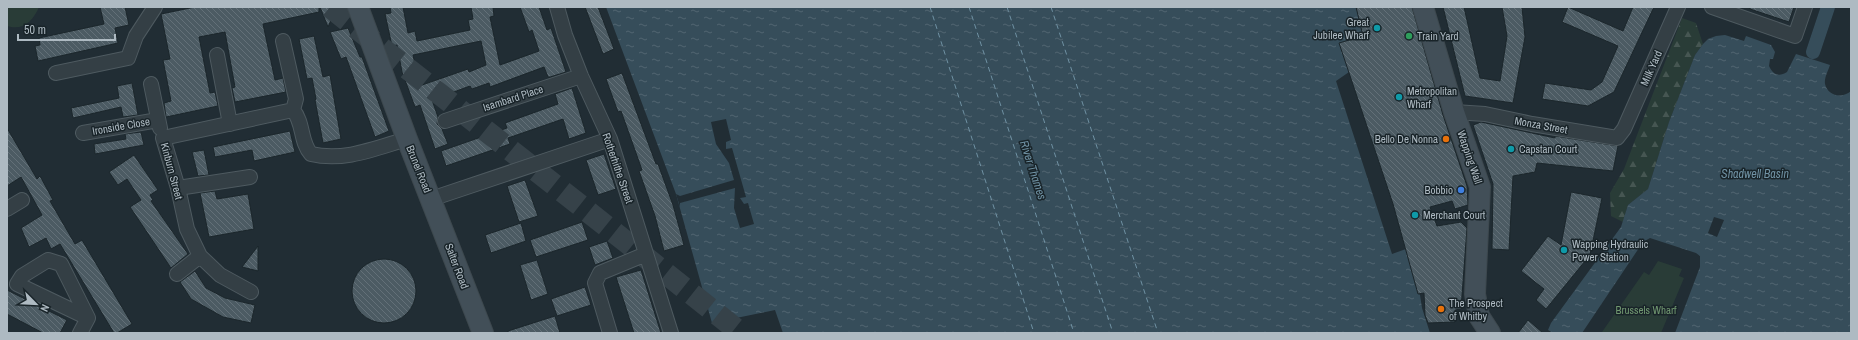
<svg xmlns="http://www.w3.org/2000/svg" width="1858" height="340" viewBox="0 0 1858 340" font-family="'Archivo Narrow',sans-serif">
	<defs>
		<pattern id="forest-firs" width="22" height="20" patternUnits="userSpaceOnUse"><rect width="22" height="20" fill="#293c37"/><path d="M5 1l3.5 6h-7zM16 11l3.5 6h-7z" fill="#465652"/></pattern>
		<pattern id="water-ripples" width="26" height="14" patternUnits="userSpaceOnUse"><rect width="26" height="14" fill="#364d5a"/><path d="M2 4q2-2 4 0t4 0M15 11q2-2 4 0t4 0" fill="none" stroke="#516570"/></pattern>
		<pattern id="building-back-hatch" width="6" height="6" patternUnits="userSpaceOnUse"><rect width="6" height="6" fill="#4c5b63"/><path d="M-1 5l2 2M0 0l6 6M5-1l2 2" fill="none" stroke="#637078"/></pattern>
	</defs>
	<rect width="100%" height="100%" fill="#212d34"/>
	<!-- forest -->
	<path fill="url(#forest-firs)" d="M1682,18L1696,23L1703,44L1695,55L1669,122L1648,189L1628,205L1623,222L1611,216L1610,193L1624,169Z"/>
	<!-- park -->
	<path fill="#293c37" d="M7,7H39C33,21 23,31 7,26Z
		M1658,261L1682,269L1679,276L1684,278L1661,333L1602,332L1644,272L1649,275Z"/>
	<!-- water -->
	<path fill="url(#water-ripples)" d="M606,7H1356L1363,36L1349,72L1336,81L1392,254L1406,249L1418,293L1420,295L1422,308L1430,333H783L775,310L712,323L676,194Z
		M1725,35L1744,41L1746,36L1771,45L1775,52L1773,59H1770L1769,66C1773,75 1779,77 1787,72L1796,54L1830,65C1828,71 1824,78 1825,84C1828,96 1842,99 1851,91V333H1675L1700,267V256L1696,253L1650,238L1643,242L1582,333H1553L1548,330L1551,323L1621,227L1628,205L1648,189L1669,122L1695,55L1703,44L1708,39L1716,36Z"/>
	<!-- pier -->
	<path fill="#212d34" d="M726,119L731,140L726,142V149L732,148L746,197L740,198L744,204L748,203L754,224L740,228L734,208L735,188L680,203V207L676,194L680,196L734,180L729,163L716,144L711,122Z
		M1714,217L1724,220L1717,237L1708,233Z"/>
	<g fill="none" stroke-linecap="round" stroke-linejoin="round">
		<!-- canal -->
		<path stroke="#364d5a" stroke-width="14" d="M1813,52L1828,7"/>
		<!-- ferry -->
		<path stroke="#7092a4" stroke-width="1" stroke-dasharray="5 4" stroke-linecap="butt" d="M930,7L1034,333
			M969,7L1074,333
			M1007,7L1113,333
			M1051,7L1158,333"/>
	</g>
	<!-- building -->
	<path fill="url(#building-back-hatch)" stroke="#1b262b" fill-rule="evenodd" d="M100,7H125L129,25L115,28L118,43L38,61L35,46L40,45L39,38L104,24Z
		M195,7H319V12L263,24L275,80L283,78L286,92L235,102L232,88L235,87L225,32L199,37L210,93L215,92L218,106L166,117L164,103L171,101L163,60L170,59L161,14Z
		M320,7H337L328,27Z
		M390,7H403L408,33L415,31L417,41L470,30L468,20L473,19L471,7H493L494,16L490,17L500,65L539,51L532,30L529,32L520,7H539L547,30L551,28L566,72L550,77H548L544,67L490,87L489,83L472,89L470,86L432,100L438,117L437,124L442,129L448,144L435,149L420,105L415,107L402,72L397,45L392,46L385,14L391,13ZM481,41L486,65L469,72L468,69L422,85L419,78H418L413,55Z
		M585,7H598L614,49L603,54Z
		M1356,7H1412L1443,115L1467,186L1468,205L1455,209L1452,201L1430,207L1437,226L1461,222L1467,228L1461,309L1455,310V322L1428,323L1425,315L1424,293L1418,294L1393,204L1339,43L1363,36Z
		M1443,7H1464L1480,78L1500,81L1507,36L1502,7H1522L1525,37L1513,103L1465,96Z
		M1568,7L1623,31L1633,7H1654L1614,92L1588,106L1542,99L1545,83L1591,90L1602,82L1618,46L1562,22Z
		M1750,7H1794L1789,22L1750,9Z
		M348,28L360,57H362L389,131L375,137L346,57L341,59L330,32Z
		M314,36L323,77L330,75L341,139L323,143L315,100L316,99L312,78L307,79L299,39Z
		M622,73L656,164H658L673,205L684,245L664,251L655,216L639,171L642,170L621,111L618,112L606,79Z
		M132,83L138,115L123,117L121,107L73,118L71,108L119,98L117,86Z
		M572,88L586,133L569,139L563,119L508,138L510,144L446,166L441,151L507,128L505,123L558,104L555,94Z
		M1481,122L1555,138V136L1618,146L1613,171L1537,163L1535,172L1513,176L1509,250L1492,249L1493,184L1473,125Z
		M7,128L37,179L40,176L53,200L50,201L75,244L82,240L132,324L117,333H114L60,244L51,249L46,238L29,247L21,228L42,215L21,177L7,186Z
		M290,131L295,152L254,161L252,150L215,157L213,147Z
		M141,132L144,145L95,154L94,144L126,139L125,134Z
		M204,150L209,175L198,176L192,152Z
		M604,154L616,189L598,195L586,160Z
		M134,155L158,190L150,195L153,200L151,201L188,254L171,268L130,207L141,200L127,179L118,185L109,172Z
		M525,180L538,216L519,222L507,186Z
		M215,191L217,199L248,194L254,229L209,237L200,193Z
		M1571,192L1602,198L1590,255L1546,309L1536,300L1544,289L1521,271L1548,236L1561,245Z
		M582,222L588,240L536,257L530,240Z
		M521,223L526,241L491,253L485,235Z
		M607,241L613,258L595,265L589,247Z
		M258,246V271L242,267Z
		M352 291a32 32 0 1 1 64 0a32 32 0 1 1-64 0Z
		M537,260L548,294L531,300L520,265Z
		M641,270L661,333H634L616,277Z
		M195,271L206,288L225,298L255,305L251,323L223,317L191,299L180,282Z
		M585,287L591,305L557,316L551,299Z
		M7,290L67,320L60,333H43L7,314Z
		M555,316L560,333H508V331Z
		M1528,320L1543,333H1518Z"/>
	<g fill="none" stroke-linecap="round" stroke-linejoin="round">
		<!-- primary-tunnel -->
		<path stroke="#364249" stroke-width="22" stroke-dasharray="22 11" stroke-linecap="butt" d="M330,7L741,333"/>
		<!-- street casing -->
		<g stroke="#4e5a60" stroke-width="16">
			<path id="street" d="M557,7L565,35L581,76L610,139L671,333
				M1712,7L1795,36L1805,7
				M283,41L296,99L293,110C304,123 300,142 311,154C344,162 376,148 407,139
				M217,55L230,124
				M56,73L128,58L136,36L155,7
				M151,84L160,128
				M1454,112L1485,114L1532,124L1617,138L1624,129L1678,7
				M445,121L581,76
				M83,133L158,120
				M178,188L250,177
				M431,199L610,139
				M7,209L22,200
				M48,260L61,264L88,318L17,284L22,276Z
				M177,274L200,256
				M251,292L220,275L200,256L187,229L178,188L163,138L293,110
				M80,333L88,318
				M610,333L595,283L600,273L646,254"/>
		</g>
		<!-- secondary casing -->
		<g stroke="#3d484e" stroke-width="22">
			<path id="secondary" d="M358,7L407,139L483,333
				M1423,7L1454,112L1480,187L1475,294L1479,316L1490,333"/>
		</g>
		<!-- street -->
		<use href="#street" stroke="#343f45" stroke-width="14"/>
		<!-- secondary -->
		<use href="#secondary" stroke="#424f58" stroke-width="20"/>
	</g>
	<!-- markers -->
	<g fill="#0f9aa8" stroke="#192429" stroke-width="1.5">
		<circle cx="1377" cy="28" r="4"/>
		<circle cx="1399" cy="97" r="4"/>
		<circle cx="1511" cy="149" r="4"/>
		<circle cx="1415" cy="215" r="4"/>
		<circle cx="1564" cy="250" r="4"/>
	</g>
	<circle fill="#2e9e5b" stroke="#192429" stroke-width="1.5" cx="1409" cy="36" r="4"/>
	<g fill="#e8710a" stroke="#192429" stroke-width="1.5">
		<circle cx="1446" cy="139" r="4"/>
		<circle cx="1441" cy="309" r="4"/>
	</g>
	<circle fill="#3f7fe0" stroke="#192429" stroke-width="1.5" cx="1461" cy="190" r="4"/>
	<g text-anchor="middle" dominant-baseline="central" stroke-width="3" stroke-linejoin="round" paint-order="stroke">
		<!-- poi labels -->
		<g font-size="11" fill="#aebac2" stroke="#192429" text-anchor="start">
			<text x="1369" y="22" text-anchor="end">Great<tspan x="1369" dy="13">Jubilee Wharf</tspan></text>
			<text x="1417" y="36">Train Yard</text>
			<text x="1407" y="91">Metropolitan<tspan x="1407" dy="13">Wharf</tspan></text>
			<text x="1438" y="139" text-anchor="end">Bello De Nonna</text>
			<text x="1519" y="149">Capstan Court</text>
			<text x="1453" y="190" text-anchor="end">Bobbio</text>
			<text x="1423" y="215">Merchant Court</text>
			<text x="1572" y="244">Wapping Hydraulic<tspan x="1572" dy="13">Power Station</tspan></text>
			<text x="1449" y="303">The Prospect<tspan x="1449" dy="13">of Whitby</tspan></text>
		</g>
		<!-- street labels -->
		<g font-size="11" fill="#aebac2" stroke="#192429">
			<text transform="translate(1651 68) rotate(-66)">Milk Yard</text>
			<text transform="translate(513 98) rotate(-18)">Isambard Place</text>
			<text transform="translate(1541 125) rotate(10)">Monza Street</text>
			<text transform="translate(121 126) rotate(-10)">Ironside Close</text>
			<text transform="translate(1470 157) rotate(71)">Wapping Wall</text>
			<text transform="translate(618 168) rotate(71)">Rotherhithe Street</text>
			<text transform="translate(419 169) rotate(68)">Brunel Road</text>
			<text transform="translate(172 171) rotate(75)">Kinburn Street</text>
			<text transform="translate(457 266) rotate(69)">Salter Road</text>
		</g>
		<!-- park labels -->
		<g font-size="11" fill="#709670" stroke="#192429">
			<text x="1646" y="310">Brussels Wharf</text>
		</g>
		<!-- water labels -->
		<g font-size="12" font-style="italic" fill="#7092a4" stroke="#192429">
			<text transform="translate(1033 170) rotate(72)">River Thames</text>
			<text x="1755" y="174">Shadwell Basin</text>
		</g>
	</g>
	<!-- border -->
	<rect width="1858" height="340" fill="none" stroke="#aebac2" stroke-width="16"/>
	<!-- north arrow -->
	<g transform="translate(36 304) rotate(114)" stroke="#192429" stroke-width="3" paint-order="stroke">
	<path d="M0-3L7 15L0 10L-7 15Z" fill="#aebac2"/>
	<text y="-6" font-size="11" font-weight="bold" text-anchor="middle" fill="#aebac2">N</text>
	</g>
	<!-- scale -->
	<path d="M18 34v6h97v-6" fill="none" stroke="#aebac2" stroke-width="2"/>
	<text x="24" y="34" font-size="12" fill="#aebac2" stroke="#192429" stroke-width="3" paint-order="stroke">50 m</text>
</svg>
